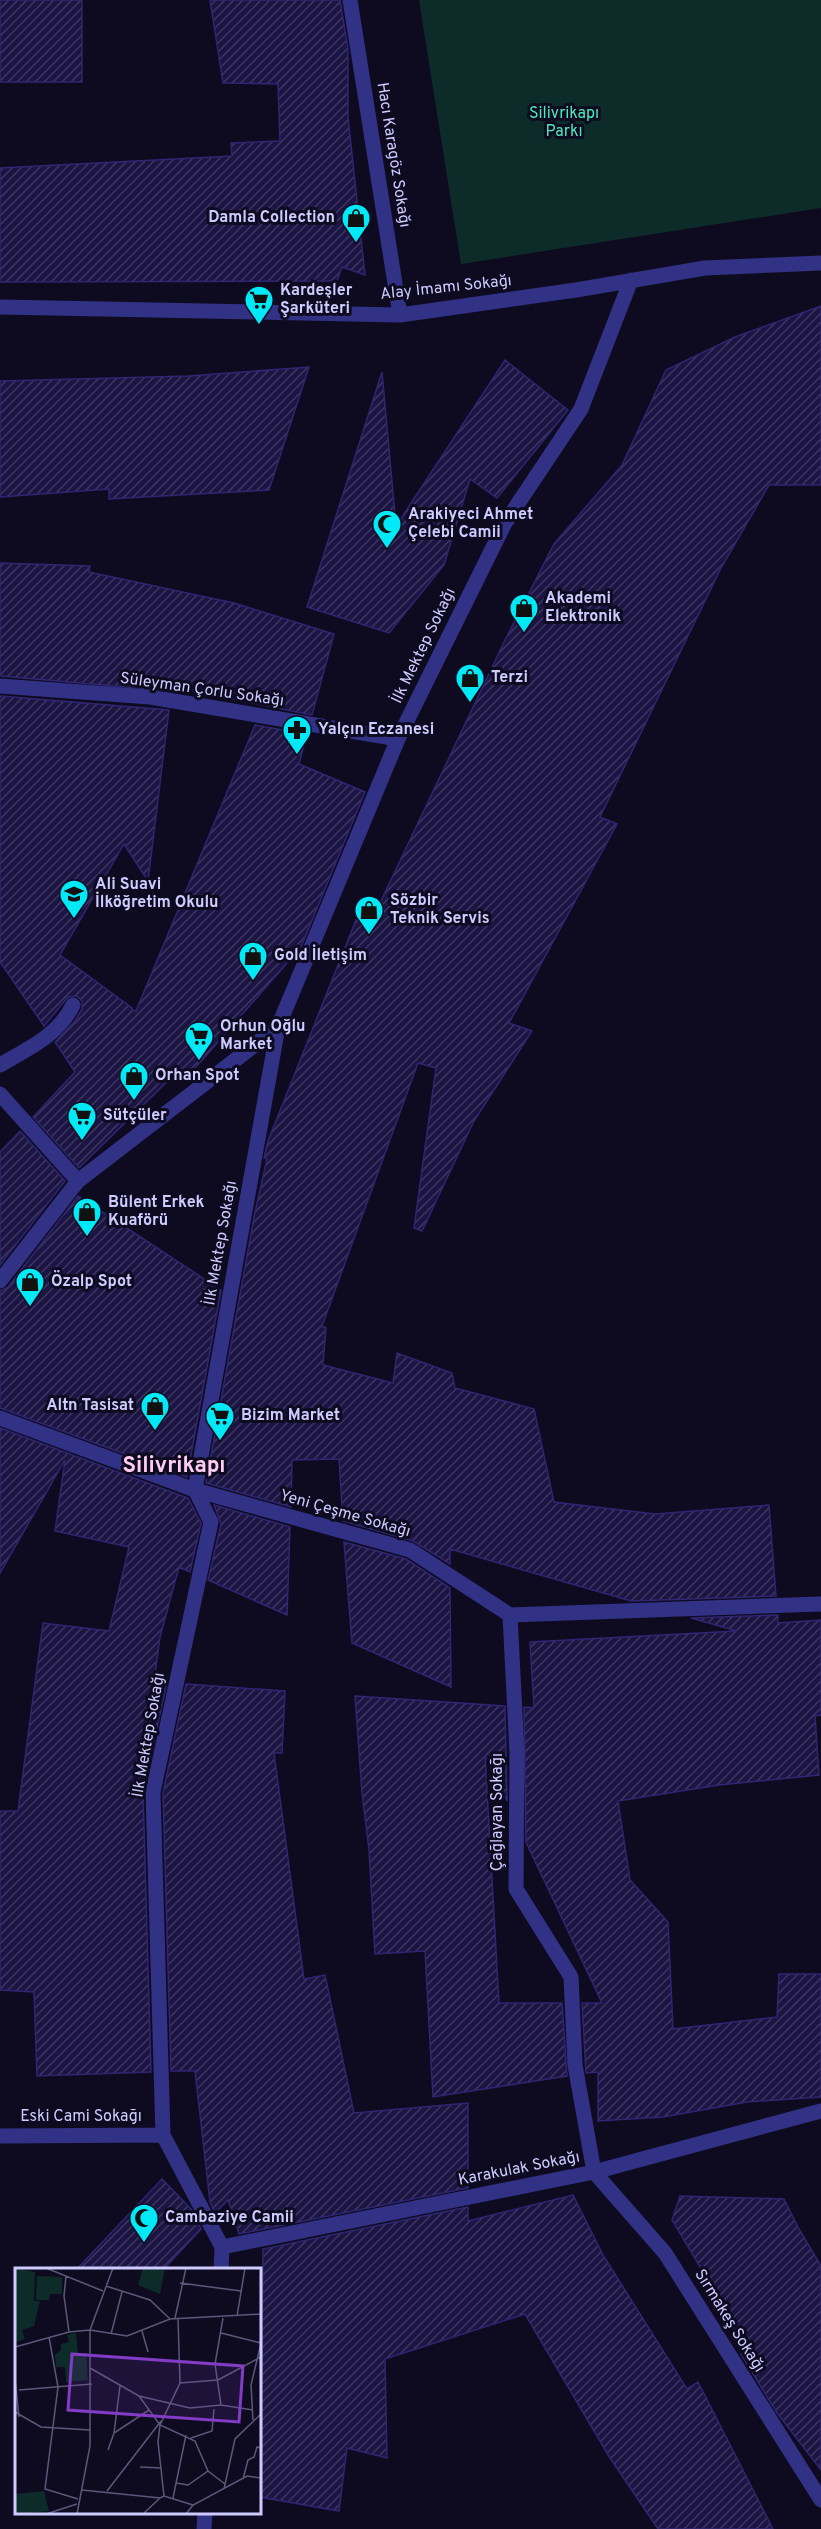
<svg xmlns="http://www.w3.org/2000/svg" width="821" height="2529" viewBox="0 0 821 2529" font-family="Overpass,sans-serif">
	<defs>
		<pattern id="building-hatch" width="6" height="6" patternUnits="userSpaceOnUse" patternTransform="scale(1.5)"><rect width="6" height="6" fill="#1c1544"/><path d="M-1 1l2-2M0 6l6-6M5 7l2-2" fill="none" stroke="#3c3660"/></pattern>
	</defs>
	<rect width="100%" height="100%" fill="#0e0b21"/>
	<!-- park -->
	<path fill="#0d2c29" d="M419,0H821V208L461,264Z"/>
	<!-- building -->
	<path fill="url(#building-hatch)" stroke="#302572" stroke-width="1.5" d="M0,0H82V82H0Z
		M210,0H340L348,49V117L365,275L342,267L337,281L0,282V168L232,156L231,143L280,141L278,84L223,83Z
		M821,306V485H769L721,568L600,817L617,824L509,1023L532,1031L474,1121L422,1231L414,1228L436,1068L418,1063L322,1326L326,1328L323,1365L393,1383L397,1353L452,1373L455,1388L534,1409L554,1502L655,1514L769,1505L776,1596L631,1601L450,1549V1564L413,1541L343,1521L339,1459L292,1460L291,1507L206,1483L254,1217L267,1159L264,1158L268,1141L356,920L369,926L504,642L554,544L622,465L666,370L735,337Z
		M505,360L568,410L497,498L470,479L444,565L389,633L307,607L382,372L396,526Z
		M309,367L269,490L109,499V489L0,497V381L189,376Z
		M0,563L90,566L89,572L234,603L334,634L312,715L172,687V691L0,676Z
		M0,696L169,710L148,881L124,844L60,955L132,1008V1010L136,1011L255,725L307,734L299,764L365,792L301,947L190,1074L181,1068L79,1168L33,1117L75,1072L55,1042L75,1021L82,1009V1001L77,996L68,997L44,1026L0,962Z
		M20,1131L65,1181L0,1265V1152Z
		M78,1196L221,1290L187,1477L0,1408V1291L8,1287Z
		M0,1428L188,1498L201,1523L190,1572L179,1567L160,1637L154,1682H167L143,1792L151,2072L37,2076L34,1992L0,1990V1811H18L43,1623L109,1631L129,1547L55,1531L65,1460L0,1573Z
		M214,1505L290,1527L287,1615L208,1580L221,1524Z
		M344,1542L406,1559L450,1588L451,1687L352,1643Z
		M778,1615V1623L821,1620V1715L815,1716L819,1775L719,1785L618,1801L630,1880L668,1922L673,2029L777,2017L779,1974H821V2097L747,2102L663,2117L598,2121V2072L586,2073L582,2003H602L526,1842L524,1707L534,1708L530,1642L737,1631L691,1618Z
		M186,1684L285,1691L282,1753H274L304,1979L325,1975L354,2113L468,2103V2188L239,2234L228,2200L215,2213L210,2202L195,2071H171L163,1793Z
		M355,1696L505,1706L507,1801L485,1755L499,2003H562L567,2076L433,2097L425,1951L375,1954L369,1850L362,1793Z
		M162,2179L191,2209L201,2229L163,2270H76Z
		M573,2195L603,2255L687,2389L698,2382L773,2529H658L610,2458L525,2314L385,2359L387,2458L347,2448L339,2511L260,2497L263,2249L468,2207V2221Z
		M680,2196L784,2199L799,2229L821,2266V2470L777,2413L741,2354L745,2352L715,2292L672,2220Z"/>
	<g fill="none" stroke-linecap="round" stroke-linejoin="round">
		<!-- minor -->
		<path stroke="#313285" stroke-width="15" d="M350,0L400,315
			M0,307L400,315L576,290L705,268L821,263
			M0,686L150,697L398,739
			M0,1065C27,1049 59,1035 73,1005
			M0,1094L78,1181
			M0,1281L78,1181L278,1027
			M0,1418L195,1490L410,1550L510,1615L821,1604
			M510,1615L517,1754L516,1889L571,1977L575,2065L594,2172L665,2253L821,2500
			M0,2136L163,2135
			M222,2247L594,2172L821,2111
			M221,2270L222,2247L163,2135L153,1792L211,1522L195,1490L278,1027L398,739L505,523L581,409L631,280
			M204,2529L205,2512"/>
	</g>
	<!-- icons -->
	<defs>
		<g id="shop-pin" transform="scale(1.5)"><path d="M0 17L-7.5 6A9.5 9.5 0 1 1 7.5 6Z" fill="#00e9f6" stroke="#0e0b21"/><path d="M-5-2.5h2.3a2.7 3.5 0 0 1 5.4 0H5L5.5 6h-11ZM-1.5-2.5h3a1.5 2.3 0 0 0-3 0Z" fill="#111"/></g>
		<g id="supermarket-pin" transform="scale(1.5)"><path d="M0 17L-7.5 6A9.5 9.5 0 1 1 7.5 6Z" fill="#00e9f6" stroke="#0e0b21"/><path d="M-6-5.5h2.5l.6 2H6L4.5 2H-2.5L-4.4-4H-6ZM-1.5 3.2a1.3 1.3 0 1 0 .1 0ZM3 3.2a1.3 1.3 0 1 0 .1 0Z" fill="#111"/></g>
		<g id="mosque-pin" transform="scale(1.5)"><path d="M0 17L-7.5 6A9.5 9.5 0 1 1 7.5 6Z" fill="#00e9f6" stroke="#0e0b21"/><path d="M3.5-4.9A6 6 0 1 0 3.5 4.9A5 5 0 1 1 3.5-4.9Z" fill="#111"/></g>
		<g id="pharmacy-pin" transform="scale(1.5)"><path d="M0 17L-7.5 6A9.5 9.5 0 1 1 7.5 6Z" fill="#00e9f6" stroke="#0e0b21"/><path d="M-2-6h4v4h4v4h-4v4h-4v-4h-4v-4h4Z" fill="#111"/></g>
		<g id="school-pin" transform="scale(1.5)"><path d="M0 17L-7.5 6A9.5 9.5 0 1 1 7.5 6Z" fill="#00e9f6" stroke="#0e0b21"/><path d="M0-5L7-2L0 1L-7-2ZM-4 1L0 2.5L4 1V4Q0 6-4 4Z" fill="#111"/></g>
	</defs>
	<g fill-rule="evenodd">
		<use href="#shop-pin" x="356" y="218"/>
		<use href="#supermarket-pin" x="259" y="300"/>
		<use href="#mosque-pin" x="387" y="524"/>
		<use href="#shop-pin" x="524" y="608"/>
		<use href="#shop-pin" x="470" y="678"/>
		<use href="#pharmacy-pin" x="297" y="730"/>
		<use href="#school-pin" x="74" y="894"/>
		<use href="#shop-pin" x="369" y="910"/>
		<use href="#shop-pin" x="253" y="956"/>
		<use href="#supermarket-pin" x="199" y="1036"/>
		<use href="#shop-pin" x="134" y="1076"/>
		<use href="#supermarket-pin" x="82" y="1116"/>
		<use href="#shop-pin" x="87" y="1212"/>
		<use href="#shop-pin" x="30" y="1282"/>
		<use href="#shop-pin" x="155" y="1406"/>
		<use href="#supermarket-pin" x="220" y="1416"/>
		<use href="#mosque-pin" x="144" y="2218"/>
	</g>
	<g text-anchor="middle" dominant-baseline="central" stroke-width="6" stroke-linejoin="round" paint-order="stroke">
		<!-- park labels -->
		<g font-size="16" fill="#4ceabb" stroke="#0e0b21">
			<text x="564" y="114">Silivrikapı<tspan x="564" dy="18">Parkı</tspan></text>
		</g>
		<!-- street labels -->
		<g font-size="16" fill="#cecbff" stroke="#0e0b21">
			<text transform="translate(393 155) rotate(81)">Hacı Karagöz Sokağı</text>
			<text transform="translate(446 288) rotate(-6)">Alay İmamı Sokağı</text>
			<text transform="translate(424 646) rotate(-64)">İlk Mektep Sokağı</text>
			<text transform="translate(202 690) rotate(8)">Süleyman Çorlu Sokağı</text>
			<text transform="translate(221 1243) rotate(-80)">İlk Mektep Sokağı</text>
			<text transform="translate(345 1514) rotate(16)">Yeni Çeşme Sokağı</text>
			<text transform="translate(149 1735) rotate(-80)">İlk Mektep Sokağı</text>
			<text transform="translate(498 1812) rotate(-90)">Çağlayan Sokağı</text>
			<text x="81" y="2117">Eski Cami Sokağı</text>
			<text transform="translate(519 2169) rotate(-11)">Karakulak Sokağı</text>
			<text transform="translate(729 2321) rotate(58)">Sırmakeş Sokağı</text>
		</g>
		<!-- poi labels -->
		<g font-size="16" font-weight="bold" fill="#cecbff" stroke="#0e0b21" text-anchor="start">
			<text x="335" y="218" text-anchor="end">Damla Collection</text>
			<text x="280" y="291">Kardeşler<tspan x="280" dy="18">Şarküteri</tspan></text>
			<text x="408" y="515">Arakiyeci Ahmet<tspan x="408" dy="18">Çelebi Camii</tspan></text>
			<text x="545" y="599">Akademi<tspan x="545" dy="18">Elektronik</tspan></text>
			<text x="491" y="678">Terzi</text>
			<text x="318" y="730">Yalçın Eczanesi</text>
			<text x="95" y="885">Ali Suavi<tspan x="95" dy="18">İlköğretim Okulu</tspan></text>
			<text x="390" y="901">Sözbir<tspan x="390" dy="18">Teknik Servis</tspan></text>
			<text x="274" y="956">Gold İletişim</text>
			<text x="220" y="1027">Orhun Oğlu<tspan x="220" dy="18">Market</tspan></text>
			<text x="155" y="1076">Orhan Spot</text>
			<text x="103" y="1116">Sütçüler</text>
			<text x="108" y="1203">Bülent Erkek<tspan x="108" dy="18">Kuaförü</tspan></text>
			<text x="51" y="1282">Özalp Spot</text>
			<text x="134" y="1406" text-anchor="end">Altn Tasisat</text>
			<text x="241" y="1416">Bizim Market</text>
			<text x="165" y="2218">Cambaziye Camii</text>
		</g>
		<!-- district labels -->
		<g font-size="22" font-weight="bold" fill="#ffcdef" stroke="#0e0b21">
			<text x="174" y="1466">Silivrikapı</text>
		</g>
	</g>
	<!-- overview -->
	<g transform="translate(15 2268)">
		<rect width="246" height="246" fill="#0e0b21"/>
		<path d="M0,0L20,4L19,33H25L19,58L7,62L10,71L0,74ZM128,0H150L145,26L123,17ZM22,8L47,9V26H35L34,32H21ZM61,65L63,85H71L73,112L51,114L50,99H41L40,87L46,82V76L54,74L52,67ZM29,223L34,243L0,246V226Z" fill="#0d2c29"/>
		<path fill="none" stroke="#5b587a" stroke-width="1.5" d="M31,0L88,23M51,8L49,28L54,64M165,15L226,23M91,18L135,32L155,51M222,48L230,0M160,50L171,0M127,63L133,84M206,65L246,75M96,66L107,24M34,69L43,119L30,221L63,231M0,79L54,64L75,62L112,68L155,51L246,46M75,100L124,128L175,140L206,137L238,142M0,111L4,149M165,115L203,112L246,89M4,122L77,116M124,128L145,157L180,173L193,203L210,216M206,137L200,96L208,50M0,144L26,159L75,162M238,152L236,117L246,75M99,165L105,118M176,170L197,163L199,141M93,182L99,165L134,142M125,199L146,200M228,211L233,192L239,189L242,179L246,180M161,215L173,217L193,203M209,221L220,171L246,146M67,222L145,230L149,228L178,237M92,223L146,153M149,228L143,174L145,157L165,115L163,50M158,230L171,167M31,246L62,236M62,246L75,178V62L98,0M128,246L145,230M171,246L178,237L232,208L246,210"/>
		<path fill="#833cc5" fill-opacity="0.15" stroke="#833cc5" stroke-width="3" d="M57,86L228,98L224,154L53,142Z"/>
		<rect width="246" height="246" fill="none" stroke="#cecbff" stroke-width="3"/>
	</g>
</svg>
